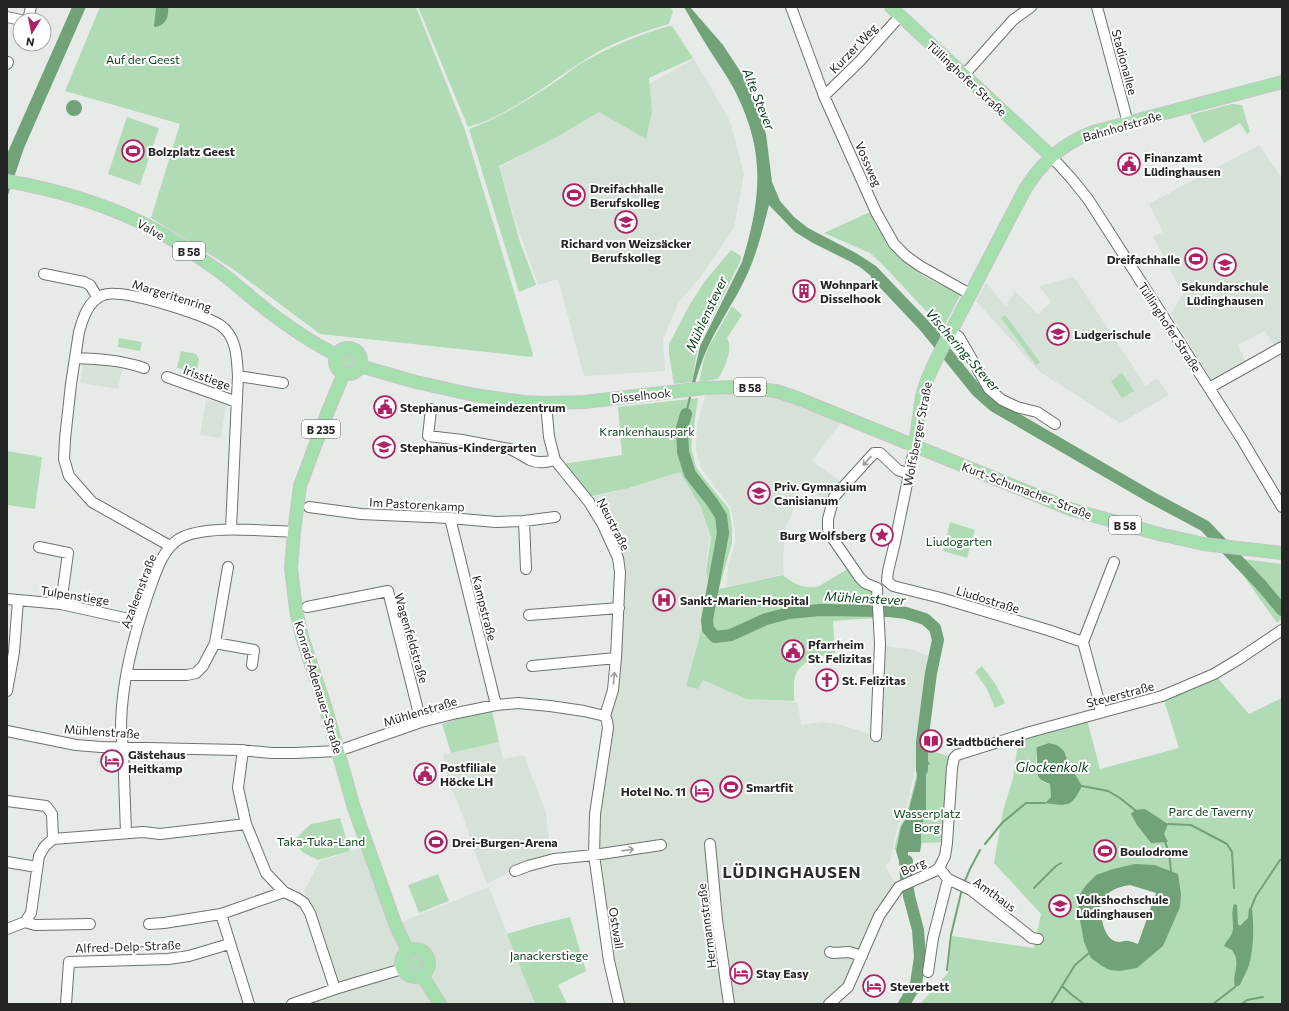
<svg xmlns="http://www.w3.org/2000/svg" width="1289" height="1011" viewBox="0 0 1289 1011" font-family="Commissioner,sans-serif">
	<rect width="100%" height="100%" fill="#e6ebe7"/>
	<!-- built -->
	<path fill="#d6e1d7" d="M694,59L730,121L744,174L734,228L700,278L679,302L663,339L665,371L584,376L558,279L538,285L514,217L500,167Z
		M1259,145L1282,178V341L1274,345L1265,331L1238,345L1246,363L1213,382L1171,314L1183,294L1153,237L1163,232L1149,204Z
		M1074,277L1146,386L1157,378L1169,395L1120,423L1040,372L976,301L986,283L1006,306L1015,291L1038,314L1051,302L1039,286Z
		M84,362L122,369L118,389L80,383Z
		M764,391L842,421L812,461L844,484L829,502L799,483L792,513L786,526L783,560L784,574L727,587L728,566L735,542V530L731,508L701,468L696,449V436L698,422L706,392Z
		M206,400L226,404L221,438L200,435Z
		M680,472L701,509L710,538L705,569L709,588L700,635L686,686L698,689L703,680L746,699L796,702L798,704L801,725L823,722L838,724L876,736L880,645L913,650L931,657L916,747V765L905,814L898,824L890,861L885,866L898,887L847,986L827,1004H619L594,855L622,574L589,498L630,488Z
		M499,742L503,759L524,755L546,813L551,857L526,863L487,884L474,850L463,816L448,780L443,755Z
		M364,847L394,925L489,887L535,1004H305L336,989L304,891L320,861Z"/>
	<!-- green -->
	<path fill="#b1dbb5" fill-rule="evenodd" d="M100,7H416L465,130L533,354L532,357L320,334L233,269L151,218L180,124L65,91Z
		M418,7H670L673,11L669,24C637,33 604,46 577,65C542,88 509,115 468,127Z
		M669,26H672L693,58L649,78L652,112L646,139L599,112L553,139L499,166L520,242L536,285L519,292L469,129C500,118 528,100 555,82C563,77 571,70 580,64C607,48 638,35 669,26Z
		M1232,104L1242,105L1250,132L1247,134L1240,123L1204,143L1190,115Z
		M127,117L159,128L140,185L108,174Z
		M870,212C881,232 893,253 911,267C925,279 944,286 961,294L943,329L880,262L870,253L824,233Z
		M731,250L741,256V260L698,346L692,382L674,384L669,355V344L690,304L705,281Z
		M732,306L742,315L727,338C734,348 724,370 718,379L699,382L704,359L709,346Z
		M1005,315L1040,362L1036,365L1001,318Z
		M119,338L142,342L140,351L118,347Z
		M181,351L196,354L199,359L197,372L177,368Z
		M340 361a8 8 0 1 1 16 0a8 8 0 1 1-16 0Z
		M1122,373L1134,391L1122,398L1111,381Z
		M698,398L691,447L696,467L703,477L729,509L732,528V543L719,589L783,575C793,584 806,590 819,586L851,567L873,589L875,609L820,608L789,612L764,618L731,633L715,636L700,635L709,588L706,570L711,538L701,508L680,472L629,488L588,497L563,464L622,455L618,407Z
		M7,451L42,457L35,509L7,505Z
		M950,522L975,530L967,558L943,551Z
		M1226,557L1282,564V619L1277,623L1243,575Z
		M820,612H875V618L833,621L835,653C818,657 796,661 794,682C794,688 794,695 794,701L746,699L703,680L698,689L686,686L700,635L715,638L732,637L766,621L791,615Z
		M982,666L996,685L1005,703L995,708L987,689L975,672Z
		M1214,674L1249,714L1282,698V1004H920L948,973L952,936L1034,948L1041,914L994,863L1003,811L1013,778L1019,735L1086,716L1100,769L1179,748L1163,697ZM1049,743L1057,745L1064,751L1068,762L1082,786L1045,802L1051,797L1050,784L1043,782L1036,766L1037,747ZM1155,865L1177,874L1163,946L1137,968L1102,966L1080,894L1086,885L1096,875Z
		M492,711L499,742L451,753L442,724L466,716Z
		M917,746L954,758L947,842L922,843L920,852L894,850L900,826L906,816L916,777Z
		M340,818L350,851L318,860L302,852L294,840L311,824Z
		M438,874L449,901L419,913L408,885Z
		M570,917L586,971L558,985L567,1004H535L507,934L537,925Z
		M407 963a8 8 0 1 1 16 0a8 8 0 1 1-16 0Z"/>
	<!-- water -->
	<path fill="#72a277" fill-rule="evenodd" d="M72,7H86L24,148L7,198V154Z
		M156,7H168C169,17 166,25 155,27L154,26Z
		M684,7H690L723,45L744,77L754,99L766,134L772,182L780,201L794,217L808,228L856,253L876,266L941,334L935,346L871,278V276L860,267L849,261L813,243L795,232L769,205C762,232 756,258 743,283C732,305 718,325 708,347C696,372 691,401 683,428H682L700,346L742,262C761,200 766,153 736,93C729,78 718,64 709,49C700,35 692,21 684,7Z
		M66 108a8 8 0 1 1 16 0a8 8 0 1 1-16 0Z
		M1049,743L1057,745L1064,751L1068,762L1082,786C1071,808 1068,806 1045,803L1051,797L1050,784C1033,779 1038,771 1037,757C1037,754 1036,751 1037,747Z
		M917,754L925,755V757L930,764L926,766V810L921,829V843L920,852H908V876L902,879L900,878L899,861L896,851L901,827L907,817L917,778Z
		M1145,809L1168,824L1164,834L1168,842L1151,843L1137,825L1131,814L1135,810Z
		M1135,864L1155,865L1178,874L1181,894L1180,907L1163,946L1137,968L1120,971L1110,970L1102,966L1091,958L1084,942L1078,909L1080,894L1086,885L1096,875L1113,869ZM1130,885L1156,893L1138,944C1134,943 1129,940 1125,941C1123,941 1121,942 1119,942C1103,941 1101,916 1100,904C1109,890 1114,888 1130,885Z
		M1234,904L1237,905L1238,924L1240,926L1248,918L1249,908L1252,909C1254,927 1254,947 1249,965C1247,971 1243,978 1240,985L1235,987C1232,975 1238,970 1236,959C1236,956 1233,952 1232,950L1224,946C1226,941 1231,937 1232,933C1235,925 1230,915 1234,904Z"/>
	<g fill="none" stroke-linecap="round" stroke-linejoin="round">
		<!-- stream -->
		<path stroke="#72a277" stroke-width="2" d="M1082,786L1108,791L1120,798L1136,811
			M1168,824L1191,825L1227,844L1232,852L1234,888
			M1165,842L1169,852L1171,872
			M985,844L1002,823L1026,803H1045
			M964,883L970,869L980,850
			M1034,888L1056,866L1061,863
			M1251,908L1256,896L1280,860L1282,859
			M947,970L951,935L962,889
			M1062,986L1072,995L1084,1004
			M1051,1004L1075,965L1089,953
			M1213,1004L1235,987
			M1242,1004L1247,1000L1263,997"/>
		<!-- river -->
		<path stroke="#72a277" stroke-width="12" d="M927,329L977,391L994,406L1149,496L1205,526L1262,586L1282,610
			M686,414L682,428L683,452L690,474L712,502L721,516L723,533L707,620L708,629L715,637L731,635L766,619L789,613L820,610L889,611L906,613L925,619L935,628L938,640L931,673L922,742V770
			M904,1004L916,984L920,957L918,930L909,896L906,877L907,861"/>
		<!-- minor casing -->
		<g stroke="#6e726f" stroke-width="12">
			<path id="minor" d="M791,7L824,96L876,212L894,244L906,256L920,266L970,294
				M1097,7L1128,123
				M7,17L21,20
				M28,20L31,7
				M7,64L8,62
				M964,75L1013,20L1031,7
				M824,96L860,61L900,16
				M1051,156L1071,178L1088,199L1241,438L1282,507
				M44,274L84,282L90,285L98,298
				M951,331L959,337L989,389L1002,400L1017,407L1037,412L1055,424
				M75,358C99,359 121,360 144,368
				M238,376L283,383
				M167,377L237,402
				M1209,388L1282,347
				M546,403L549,437L555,460L589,502L603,525L618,558L620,572L616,658L613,690L605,716
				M431,409L428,436L462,440L510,449C517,452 523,456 530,460C538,464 547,462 555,460
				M309,507L361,514L450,518L496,522L524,521L555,517
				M450,518L496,705
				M524,521L526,569
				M170,546L92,502L69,476L64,459L65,439L71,384L79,332C83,318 88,301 103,295C122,288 203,314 220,325C223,327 227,331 229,334C237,346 237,362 238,376L231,529
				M39,547L68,553L61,604
				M887,581L893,586L941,598L1048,630L1083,642
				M887,581L888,571L895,542L915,445
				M877,588L865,583L860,578L831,536L828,529V519L834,497L874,453H880L898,470L909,474
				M7,599L61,604L138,621
				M307,607L388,591L421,722
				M529,615L619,608
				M215,643L254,650L252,665
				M532,666L616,658
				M126,675H187L196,673L203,666L215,643L228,567
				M7,691L14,652L18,600
				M1100,712V705L1083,642L1114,562
				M605,716L607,721L608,728L595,814L594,855L609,961L619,1004
				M7,731L76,745L101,747L239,750L272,753H295L338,751L421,722L457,713L496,705L518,703L550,706L584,711L605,716
				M876,736L880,644L877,588
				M243,750L238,788L246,824
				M7,801L46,806L52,814L53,839
				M126,833C125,805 124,777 123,748C122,740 121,732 121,724C122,678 134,634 149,591C156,572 162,550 179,539C204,524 264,531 294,532
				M710,844L717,920L729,1004
				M7,862L37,867
				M939,868L948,879L971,890L1032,938L1038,939
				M515,871L528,866L554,859L594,855L661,845
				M25,922L35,925L90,924
				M149,924L164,923L221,914
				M7,929L25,922L31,913L39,856L45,846L53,839L143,832L160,834L246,824L266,873L284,892L297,898L304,903L310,913L335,989
				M830,952L833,953L849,952L862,956
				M928,972L933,938L948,879
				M66,1004L69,962L168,959L189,956L229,944
				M249,1004L221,914L284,892
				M292,1004L335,989L402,969
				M829,1004L848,987L879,916L899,887L935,871L939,868L945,856L947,843L952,768L954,758L957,755L1030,732L1162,696L1214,674L1239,659L1282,630"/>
		</g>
		<!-- major casing -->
		<g stroke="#c6c6c6" stroke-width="14">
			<path id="major" d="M891,7L1051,156
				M7,181C52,189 96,201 138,221C168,235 196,255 223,274C238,286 253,299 268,311C289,327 312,343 337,355
				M335 361a13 13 0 1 1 26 0a13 13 0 1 1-26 0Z
				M360,366L416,382L474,395L524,402L546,403L584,402L705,388L735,387L776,391L797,398L1070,509L1159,534L1204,544L1282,553
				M344,373L328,411L300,486L294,532L291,568L296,610L302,637L326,709L354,808L396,926L408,951
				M915,445L922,396L927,380L935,362L1023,193C1039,164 1062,144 1093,132L1282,82
				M401 963a14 14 0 1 1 28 0a14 14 0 1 1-28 0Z
				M422,975L440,1004"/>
		</g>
		<!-- minor -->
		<use href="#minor" stroke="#fff" stroke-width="10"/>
		<!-- major -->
		<use href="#major" stroke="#a4dfad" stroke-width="12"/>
	</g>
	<!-- one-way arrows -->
	<defs><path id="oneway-shaft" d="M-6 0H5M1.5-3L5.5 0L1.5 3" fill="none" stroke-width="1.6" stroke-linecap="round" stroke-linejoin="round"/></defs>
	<g stroke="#9c9d9c">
		<use href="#oneway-shaft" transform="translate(867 461) rotate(133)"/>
		<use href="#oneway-shaft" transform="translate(614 678) rotate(-85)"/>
		<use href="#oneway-shaft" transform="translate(628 850) rotate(-8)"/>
	</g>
	<!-- icons -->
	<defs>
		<g id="stadium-ring" transform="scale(1.15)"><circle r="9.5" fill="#fff" stroke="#ac2264" stroke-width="1.5"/><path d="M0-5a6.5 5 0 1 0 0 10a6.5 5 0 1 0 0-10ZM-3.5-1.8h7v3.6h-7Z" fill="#ac2264"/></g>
		<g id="civic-ring" transform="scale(1.15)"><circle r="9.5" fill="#fff" stroke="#ac2264" stroke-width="1.5"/><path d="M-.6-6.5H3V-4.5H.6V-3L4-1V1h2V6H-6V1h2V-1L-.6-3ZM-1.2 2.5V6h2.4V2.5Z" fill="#ac2264"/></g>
		<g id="school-ring" transform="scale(1.15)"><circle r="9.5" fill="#fff" stroke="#ac2264" stroke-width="1.5"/><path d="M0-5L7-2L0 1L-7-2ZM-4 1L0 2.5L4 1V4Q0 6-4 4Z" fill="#ac2264"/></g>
		<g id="building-ring" transform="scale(1.15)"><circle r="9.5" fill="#fff" stroke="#ac2264" stroke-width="1.5"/><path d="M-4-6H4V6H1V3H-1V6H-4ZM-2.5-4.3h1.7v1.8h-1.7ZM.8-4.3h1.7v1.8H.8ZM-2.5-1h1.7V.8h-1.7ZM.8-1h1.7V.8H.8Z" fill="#ac2264"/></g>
		<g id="sight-ring" transform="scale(1.15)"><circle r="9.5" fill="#fff" stroke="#ac2264" stroke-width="1.5"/><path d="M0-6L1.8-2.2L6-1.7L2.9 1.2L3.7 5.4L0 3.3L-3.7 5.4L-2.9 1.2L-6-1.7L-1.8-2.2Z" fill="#ac2264"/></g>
		<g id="hospital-ring" transform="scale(1.15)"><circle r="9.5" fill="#fff" stroke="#ac2264" stroke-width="1.5"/><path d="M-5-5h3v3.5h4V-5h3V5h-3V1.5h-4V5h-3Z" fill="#ac2264"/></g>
		<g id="church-ring" transform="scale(1.15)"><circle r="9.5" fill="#fff" stroke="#ac2264" stroke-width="1.5"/><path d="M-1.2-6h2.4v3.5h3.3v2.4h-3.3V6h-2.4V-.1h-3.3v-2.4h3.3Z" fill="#ac2264"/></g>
		<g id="library-ring" transform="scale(1.15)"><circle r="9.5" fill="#fff" stroke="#ac2264" stroke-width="1.5"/><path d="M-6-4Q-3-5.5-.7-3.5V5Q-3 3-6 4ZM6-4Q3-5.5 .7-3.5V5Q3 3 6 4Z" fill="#ac2264"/></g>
		<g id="hotel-ring" transform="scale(1.15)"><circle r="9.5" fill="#fff" stroke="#ac2264" stroke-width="1.5"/><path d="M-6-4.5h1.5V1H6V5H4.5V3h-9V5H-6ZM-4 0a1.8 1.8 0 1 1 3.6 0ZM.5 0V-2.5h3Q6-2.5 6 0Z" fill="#ac2264"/></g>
		<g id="university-ring" transform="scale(1.15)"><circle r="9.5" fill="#fff" stroke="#ac2264" stroke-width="1.5"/><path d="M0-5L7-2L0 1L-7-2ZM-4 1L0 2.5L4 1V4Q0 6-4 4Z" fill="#ac2264"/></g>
	</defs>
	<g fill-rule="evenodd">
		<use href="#stadium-ring" x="133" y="151"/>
		<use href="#civic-ring" x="1129" y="164"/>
		<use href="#stadium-ring" x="574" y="195"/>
		<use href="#school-ring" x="626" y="222"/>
		<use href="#stadium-ring" x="1196" y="259"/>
		<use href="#school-ring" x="1225" y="265"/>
		<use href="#building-ring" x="804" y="291"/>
		<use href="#school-ring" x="1058" y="334"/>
		<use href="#civic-ring" x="385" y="407"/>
		<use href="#school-ring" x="384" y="447"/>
		<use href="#school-ring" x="759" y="493"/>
		<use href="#sight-ring" x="882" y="535"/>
		<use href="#hospital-ring" x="664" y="600"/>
		<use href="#civic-ring" x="793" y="651"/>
		<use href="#church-ring" x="827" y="680"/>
		<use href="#library-ring" x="931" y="741"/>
		<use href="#hotel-ring" x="112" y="761"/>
		<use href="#civic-ring" x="425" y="774"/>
		<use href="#stadium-ring" x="731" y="787"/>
		<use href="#hotel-ring" x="702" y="791"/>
		<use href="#stadium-ring" x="436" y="842"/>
		<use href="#stadium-ring" x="1105" y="851"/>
		<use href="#university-ring" x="1060" y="906"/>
		<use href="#hotel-ring" x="741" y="973"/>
		<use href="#hotel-ring" x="874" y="986"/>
	</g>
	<g text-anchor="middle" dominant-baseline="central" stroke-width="4" stroke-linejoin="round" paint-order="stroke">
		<!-- shield labels -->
		<g fill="#fff" stroke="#666" stroke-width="1">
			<rect x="173" y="242" width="32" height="18" rx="3"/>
			<rect x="734" y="378" width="32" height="18" rx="3"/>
			<rect x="302" y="420" width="38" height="18" rx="3"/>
			<rect x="1109" y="516" width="32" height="18" rx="3"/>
		</g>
		<g font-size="11" font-weight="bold" fill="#242524">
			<text x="189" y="251">B 58</text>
			<text x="750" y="387">B 58</text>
			<text x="321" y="429">B 235</text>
			<text x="1125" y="525">B 58</text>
		</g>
		<!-- street labels -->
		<g font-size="12" fill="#242524" stroke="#fff">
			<text transform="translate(853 48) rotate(-46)">Kurzer Weg</text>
			<text transform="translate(1125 62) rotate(75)">Stadionallee</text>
			<text transform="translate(967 78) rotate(43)">Tüllinghofer Straße</text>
			<text transform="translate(1122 126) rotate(-16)">Bahnhofstraße</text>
			<text transform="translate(869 164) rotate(66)">Vossweg</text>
			<text transform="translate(151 229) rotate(29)">Valve</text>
			<text transform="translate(172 295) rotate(17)">Margeritenring</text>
			<text transform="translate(1170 327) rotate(57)">Tüllinghofer Straße</text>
			<text transform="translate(207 377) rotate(20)">Irisstiege</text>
			<text transform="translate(641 395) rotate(-6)">Disselhook</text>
			<text transform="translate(917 434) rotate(-79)">Wolfsberger Straße</text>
			<text transform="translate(1027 490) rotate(21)">Kurt-Schumacher-Straße</text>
			<text transform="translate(417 504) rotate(3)">Im Pastorenkamp</text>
			<text transform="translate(614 524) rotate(63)">Neustraße</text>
			<text transform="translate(138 591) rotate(-69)">Azaleenstraße</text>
			<text transform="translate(75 595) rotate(9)">Tulpenstiege</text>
			<text transform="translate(988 599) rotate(17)">Liudostraße</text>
			<text transform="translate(485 608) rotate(76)">Kampstraße</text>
			<text transform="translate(412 638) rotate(74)">Wagenfeldstraße</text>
			<text transform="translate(319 687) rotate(73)">Konrad-Adenauer-Straße</text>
			<text transform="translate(1120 694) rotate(-15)">Steverstraße</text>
			<text transform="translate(420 711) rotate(-17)">Mühlenstraße</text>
			<text transform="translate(102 731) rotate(4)">Mühlenstraße</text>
			<text transform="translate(913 866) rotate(-24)">Borg</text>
			<text transform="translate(995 894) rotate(36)">Amthaus</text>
			<text transform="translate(706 926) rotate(-97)">Hermannstraße</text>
			<text transform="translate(617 928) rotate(81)">Ostwall</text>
			<text transform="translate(128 946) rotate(-2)">Alfred-Delp-Straße</text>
		</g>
		<!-- park labels -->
		<g font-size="12" fill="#0d441b" stroke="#fff">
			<text x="143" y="59">Auf der Geest</text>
			<text x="647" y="431">Krankenhauspark</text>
			<text x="959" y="541">Liudogarten</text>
			<text x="1211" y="811">Parc de Taverny</text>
			<text x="927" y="813">Wasserplatz<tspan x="927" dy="14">Borg</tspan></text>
			<text x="321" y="841">Taka-Tuka-Land</text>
			<text x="549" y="955">Janackerstiege</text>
		</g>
		<!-- poi labels -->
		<g font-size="12" font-weight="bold" fill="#242524" stroke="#fff" text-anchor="start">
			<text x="148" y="151">Bolzplatz Geest</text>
			<text x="1144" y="157">Finanzamt<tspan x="1144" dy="14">Lüdinghausen</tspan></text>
			<text x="590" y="188">Dreifachhalle<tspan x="590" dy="14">Berufskolleg</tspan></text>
			<text x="626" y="243" text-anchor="middle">Richard von Weizsäcker<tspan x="626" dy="14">Berufskolleg</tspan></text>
			<text x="1180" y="259" text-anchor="end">Dreifachhalle</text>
			<text x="820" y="284">Wohnpark<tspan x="820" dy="14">Disselhook</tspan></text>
			<text x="1225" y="286" text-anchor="middle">Sekundarschule<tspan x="1225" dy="14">Lüdinghausen</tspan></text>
			<text x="1074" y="334">Ludgerischule</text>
			<text x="400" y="407">Stephanus-Gemeindezentrum</text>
			<text x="400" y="447">Stephanus-Kindergarten</text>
			<text x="774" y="486">Priv. Gymnasium<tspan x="774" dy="14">Canisianum</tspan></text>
			<text x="866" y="535" text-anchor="end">Burg Wolfsberg</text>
			<text x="680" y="600">Sankt-Marien-Hospital</text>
			<text x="808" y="644">Pfarrheim<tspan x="808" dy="14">St. Felizitas</tspan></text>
			<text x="842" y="680">St. Felizitas</text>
			<text x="946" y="741">Stadtbücherei</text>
			<text x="128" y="754">Gästehaus<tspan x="128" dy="14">Heitkamp</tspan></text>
			<text x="440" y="767">Postfiliale<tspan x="440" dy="14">Höcke LH</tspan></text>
			<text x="746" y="787">Smartfit</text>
			<text x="686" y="791" text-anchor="end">Hotel No. 11</text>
			<text x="452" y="842">Drei-Burgen-Arena</text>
			<text x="1120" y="851">Boulodrome</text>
			<text x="1076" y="899">Volkshochschule<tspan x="1076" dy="14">Lüdinghausen</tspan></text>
			<text x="756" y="973">Stay Easy</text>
			<text x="890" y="986">Steverbett</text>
		</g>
		<!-- water labels -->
		<g font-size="13" font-style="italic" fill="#084017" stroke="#fff">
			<text transform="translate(759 99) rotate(68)">Alte Stever</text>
			<text transform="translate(706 314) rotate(-65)">Mühlenstever</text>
			<text transform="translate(963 350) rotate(49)">Vischering-Stever</text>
			<text transform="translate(865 598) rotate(3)">Mühlenstever</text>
			<text x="1052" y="767">Glockenkolk</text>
		</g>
		<!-- district labels -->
		<g font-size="16" font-weight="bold" letter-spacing="1" fill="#2c2f2c" stroke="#fff">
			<text x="792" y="871">LÜDINGHAUSEN</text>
		</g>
	</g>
	<!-- border -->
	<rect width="1289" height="1011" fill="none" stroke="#242524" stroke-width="16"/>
	<!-- north arrow -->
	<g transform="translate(32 32) rotate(190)"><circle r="19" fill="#ffffff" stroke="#a7a8a7"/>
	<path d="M0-3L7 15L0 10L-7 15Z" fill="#ac2264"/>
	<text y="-6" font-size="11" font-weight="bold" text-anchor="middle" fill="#242524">N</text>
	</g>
</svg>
